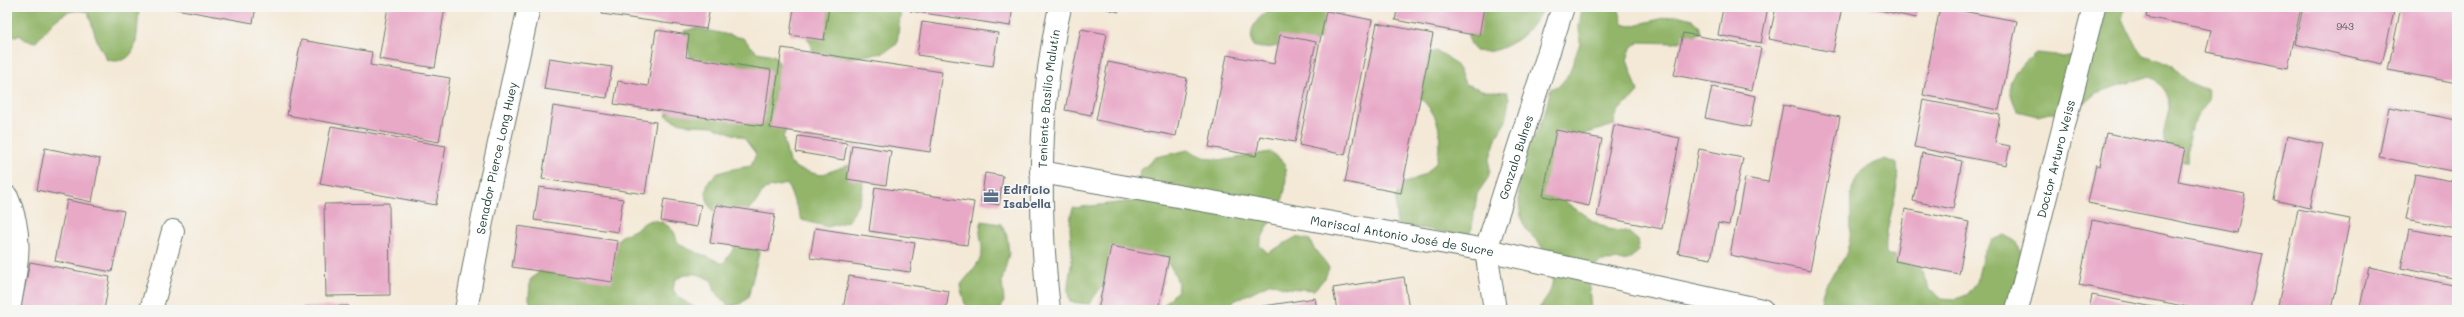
<svg xmlns="http://www.w3.org/2000/svg" width="2464" height="317" viewBox="0 0 2464 317" font-family="Mali,sans-serif">
	<rect width="100%" height="100%" fill="#f6f6f2"/>
	<filter id="ink" filterUnits="userSpaceOnUse"><feTurbulence type="fractalNoise" baseFrequency=".025" numOctaves="2"/><feDisplacementMap in="SourceGraphic" scale="8" xChannelSelector="R" yChannelSelector="G"/><feConvolveMatrix kernelMatrix="1 2 1 2 8 2 1 2 1" color-interpolation-filters="sRGB"/></filter>
	<filter id="wash" filterUnits="userSpaceOnUse"><feTurbulence type="fractalNoise" baseFrequency=".012" numOctaves="4" result="noise"/><feDisplacementMap in="SourceGraphic" scale="16" xChannelSelector="R" yChannelSelector="G"/><feGaussianBlur stdDeviation="0.9" result="paint"/><feColorMatrix in="noise" values="0 0 0 0 0 0 0 0 0 0 0 0 0 0 0 0 0 1.4 0 .05"/><feComposite in="paint" operator="in"/></filter>
	<g filter="url(#wash)">
		<rect width="100%" height="100%" fill="#f4e9d7"/>
		<!-- forest -->
		<path fill="#92b569" stroke="#58794e" d="M7,7H135L139,10C136,34 141,67 107,60L97,41L88,12C62,5 51,26 36,42L26,40L19,35L7,38Z
			M796,7H901L897,44L883,53L819,62L811,47Z
			M1267,7H1346C1340,22 1321,42 1304,46C1297,47 1289,43 1283,45C1271,47 1265,50 1253,46C1248,30 1255,20 1268,11Z
			M1473,7H1546C1540,12 1538,18 1533,24C1518,42 1498,55 1475,51C1464,34 1466,25 1473,7Z
			M1582,7H1618L1623,24L1630,26L1677,15L1692,19L1699,25L1701,33L1675,43L1639,42L1631,48L1627,60L1638,91C1629,108 1617,102 1614,125L1571,138L1559,190L1567,203L1593,221L1609,229L1630,233L1637,240L1639,251L1628,260L1602,261L1594,266L1588,276L1591,310H1537C1555,292 1558,271 1544,250C1533,233 1523,234 1520,210C1517,190 1518,165 1526,147C1528,141 1534,137 1537,132C1544,119 1548,104 1550,89L1560,85L1569,74L1580,43L1579,26Z
			M2099,7H2128L2124,12L2122,19L2130,36L2144,55L2171,64L2188,82L2207,90L2209,100L2195,120L2189,135L2188,162L2175,161C2172,157 2168,152 2166,148C2155,122 2188,103 2150,76L2096,93L2072,114L2050,113L2037,116L2017,111C2002,79 2012,73 2036,53L2056,55L2062,58L2076,56Z
			M696,28L743,38L757,52L774,55L781,67L788,125L783,137L789,162L798,169L820,175L855,163C870,187 861,199 849,221L828,227L802,220L787,184L764,189C750,214 747,214 719,217C706,207 700,187 715,175C719,171 744,167 751,166L756,154L744,138L712,126L690,125L675,121L666,115L674,105L691,60L684,31Z
			M1436,51C1453,58 1459,67 1465,84L1485,91L1507,92L1509,98L1506,121L1497,136L1489,161L1490,170L1488,178L1477,194L1472,228L1468,236L1396,224V197L1400,185C1412,180 1428,175 1435,164C1438,159 1439,150 1439,145C1442,123 1432,108 1416,94L1423,55Z
			M1188,150C1221,168 1236,156 1271,152L1285,163C1290,207 1273,209 1259,245L1268,253L1296,237L1310,240C1314,252 1323,257 1329,268L1325,278L1314,290L1286,288L1271,283L1234,301L1224,310H1159L1178,290C1178,277 1174,271 1166,262L1114,258L1106,271L1105,282L1089,304L1070,302C1065,283 1071,275 1072,258C1072,240 1067,225 1073,208L1135,201L1140,171L1156,157Z
			M1885,159L1897,164C1901,195 1883,224 1886,255L1910,256L1920,266L1929,290L1941,298L1955,299L1968,294L1977,282L1983,254L1992,240L2004,235L2015,241L2023,253L2015,310H1822C1817,279 1843,272 1848,247C1858,208 1834,177 1885,159Z
			M652,220C661,221 670,225 675,234C676,237 676,240 678,242C685,250 712,257 723,264L739,241H757L759,253L748,298L740,304L729,307L715,292L712,281C697,272 690,271 675,280L673,290L679,298L699,310H534L529,299L530,280L541,270L614,248C618,235 624,235 635,230C642,226 643,222 652,220Z
			M982,221L1001,224L1007,236L1009,253L1002,281L1004,301L1000,310H971L965,304L960,286C967,276 981,263 982,252C983,240 977,235 982,221Z"/>
		<g id="blocks">
			<!-- building -->
			<path fill="#e8a9c7" d="M165,7H256L253,23Z
				M388,7H445L435,68L379,59Z
				M603,7H710L706,29L602,14Z
				M794,7H829L824,40L790,35Z
				M910,7H1013L1010,26L910,11Z
				M1099,7H1120L1119,12Z
				M1398,7H1484L1479,36L1395,20Z
				M1768,7L1761,43L1718,35L1723,8L1719,7Z
				M1776,7H1842L1833,52L1769,39Z
				M1865,7H1918L1916,18Z
				M1940,7L2017,21L1999,110L1923,95Z
				M2148,7H2301L2288,68L2206,52L2211,30L2146,17Z
				M2303,7H2395L2382,64L2295,44Z
				M2401,7H2457V83L2388,70Z
				M1326,11L1372,20L1345,155L1299,145Z
				M922,22L998,33L993,66L917,55Z
				M1377,23L1433,34L1401,193L1345,182Z
				M1081,29L1107,34L1091,115L1065,110Z
				M656,30L689,35L686,57L771,70L763,126L614,104L618,81L648,86Z
				M1683,33L1761,48L1752,90L1674,75Z
				M1280,35L1316,42L1295,142L1260,136L1256,156L1209,147L1227,55L1274,64Z
				M301,40L372,52L370,65L450,78L439,142L287,115Z
				M782,48L942,72L930,152L770,128Z
				M549,58L612,67L607,98L544,89Z
				M1108,62L1187,78L1176,136L1096,120Z
				M1712,87L1756,96L1750,127L1705,118Z
				M1923,100L2000,115L1995,143L2010,146L2006,165L1914,147Z
				M1783,105L1840,117L1810,271L1730,255L1745,178L1768,182Z
				M553,106L656,122L645,194L542,179Z
				M2389,107L2457,120V172L2379,157Z
				M1614,125L1680,138L1662,229L1597,216Z
				M331,126L446,146L436,205L320,184Z
				M1556,130L1602,139L1589,206L1543,196Z
				M2106,133L2185,148L2178,181L2245,194L2237,233L2088,203L2096,165L2100,166Z
				M798,136L847,143L844,160L796,152Z
				M2287,136L2323,144L2310,208L2274,200Z
				M852,145L891,151L886,185L847,179Z
				M45,148L100,159L92,202L37,190Z
				M1699,149L1743,158L1729,225L1718,223L1711,259L1678,253Z
				M1922,153L1962,161L1953,209L1913,201Z
				M985,173L1003,176L999,205L981,202Z
				M2415,174L2457,182L2456,228L2406,219Z
				M539,187L623,199L618,232L534,220Z
				M875,187L974,202L967,245L869,231Z
				M664,199L701,205L697,227L661,221Z
				M67,200L124,211L112,272L55,261Z
				M389,203L390,295L326,296L324,204Z
				M716,205L775,214L769,251L710,243Z
				M1905,209L1969,222L1959,274L1895,261Z
				M2298,209L2350,219L2332,310H2277Z
				M2092,220L2263,254L2251,310H2203L2079,285Z
				M518,226L618,241L612,282L512,267Z
				M815,228L915,243L910,272L810,258Z
				M2409,229L2457,238V279L2401,268Z
				M1111,246L1169,257L1158,310H1098Z
				M30,262L110,277L104,310H20Z
				M2369,267L2457,286V310H2359Z
				M849,276L949,291L946,310H843Z
				M1404,277L1409,310H1337L1333,288Z
				M2092,295L2164,309V310H2089Z
				M1315,298L1317,310H1246L1245,309Z
				M349,306V310H304V307Z"/>
		</g>
	</g>
	<g filter="url(#ink)">
		<use href="#blocks" fill-opacity="0" stroke="#6a796d" stroke-width="1"/>
		<g fill="none" stroke-linecap="round" stroke-linejoin="round">
			<!-- minor casing -->
			<g stroke="#6a796d" stroke-width="24">
				<g id="minor">
					<path id="s1" d="M1041,172L1486,250L1762,310"/>
					<path d="M7,197C25,237 16,269 9,310"/>
					<path d="M151,310L173,231"/>
					<path id="s2" d="M466,310L483,216L529,7"/>
					<path id="s3" d="M1049,310C1038,210 1038,105 1060,7"/>
					<path id="s4" d="M1495,310L1486,250L1563,7"/>
					<path id="s5" d="M2017,310L2094,7"/>
				</g>
			</g>
			<!-- minor -->
			<use href="#minor" stroke="#fff" stroke-width="22"/>
		</g>
	</g>
	<!-- icons -->
	<defs>
		<g id="office-bare" transform="scale(1.2)"><path d="M-6-3h4V-5.5h4V-3h4V5H-6ZM-1-4.5V-3h2v-1.5ZM-6 0V1H6V0Z" fill="#5c6f8a" stroke="#f6f6f2" stroke-width="2.5" paint-order="stroke"/></g>
	</defs>
	<g fill-rule="evenodd">
		<use href="#office-bare" x="991" y="196"/>
	</g>
	<g text-anchor="middle" dominant-baseline="central" stroke-width="3.5" stroke-linejoin="round" paint-order="stroke">
		<!-- number labels -->
		<g font-size="10" fill="#515859">
			<text x="2345" y="26">943</text>
		</g>
		<!-- street labels -->
		<g font-size="12" fill="#1f3d34" stroke="#f6f6f2">
			<text stroke="none"><textPath href="#s3" startOffset="212">Teniente Basilio Malutín</textPath></text>
			<text stroke="none"><textPath href="#s4" startOffset="158">Gonzalo Bulnes</textPath></text>
			<text stroke="none"><textPath href="#s2" startOffset="155">Senador Pierce Long Huey</textPath></text>
			<text stroke="none"><textPath href="#s5" startOffset="156">Doctor Arturo Weiss</textPath></text>
			<text stroke="none"><textPath href="#s1" startOffset="367">Mariscal Antonio José de Sucre</textPath></text>
		</g>
		<!-- service labels -->
		<g font-size="12" font-weight="bold" fill="#4e5e75" stroke="#f6f6f2" text-anchor="start">
			<text x="1003" y="189">Edificio<tspan x="1003" dy="14">Isabella</tspan></text>
		</g>
	</g>
	<!-- margin -->
	<rect width="2464" height="317" fill="none" stroke="#f6f6f2" stroke-width="24"/>
</svg>
